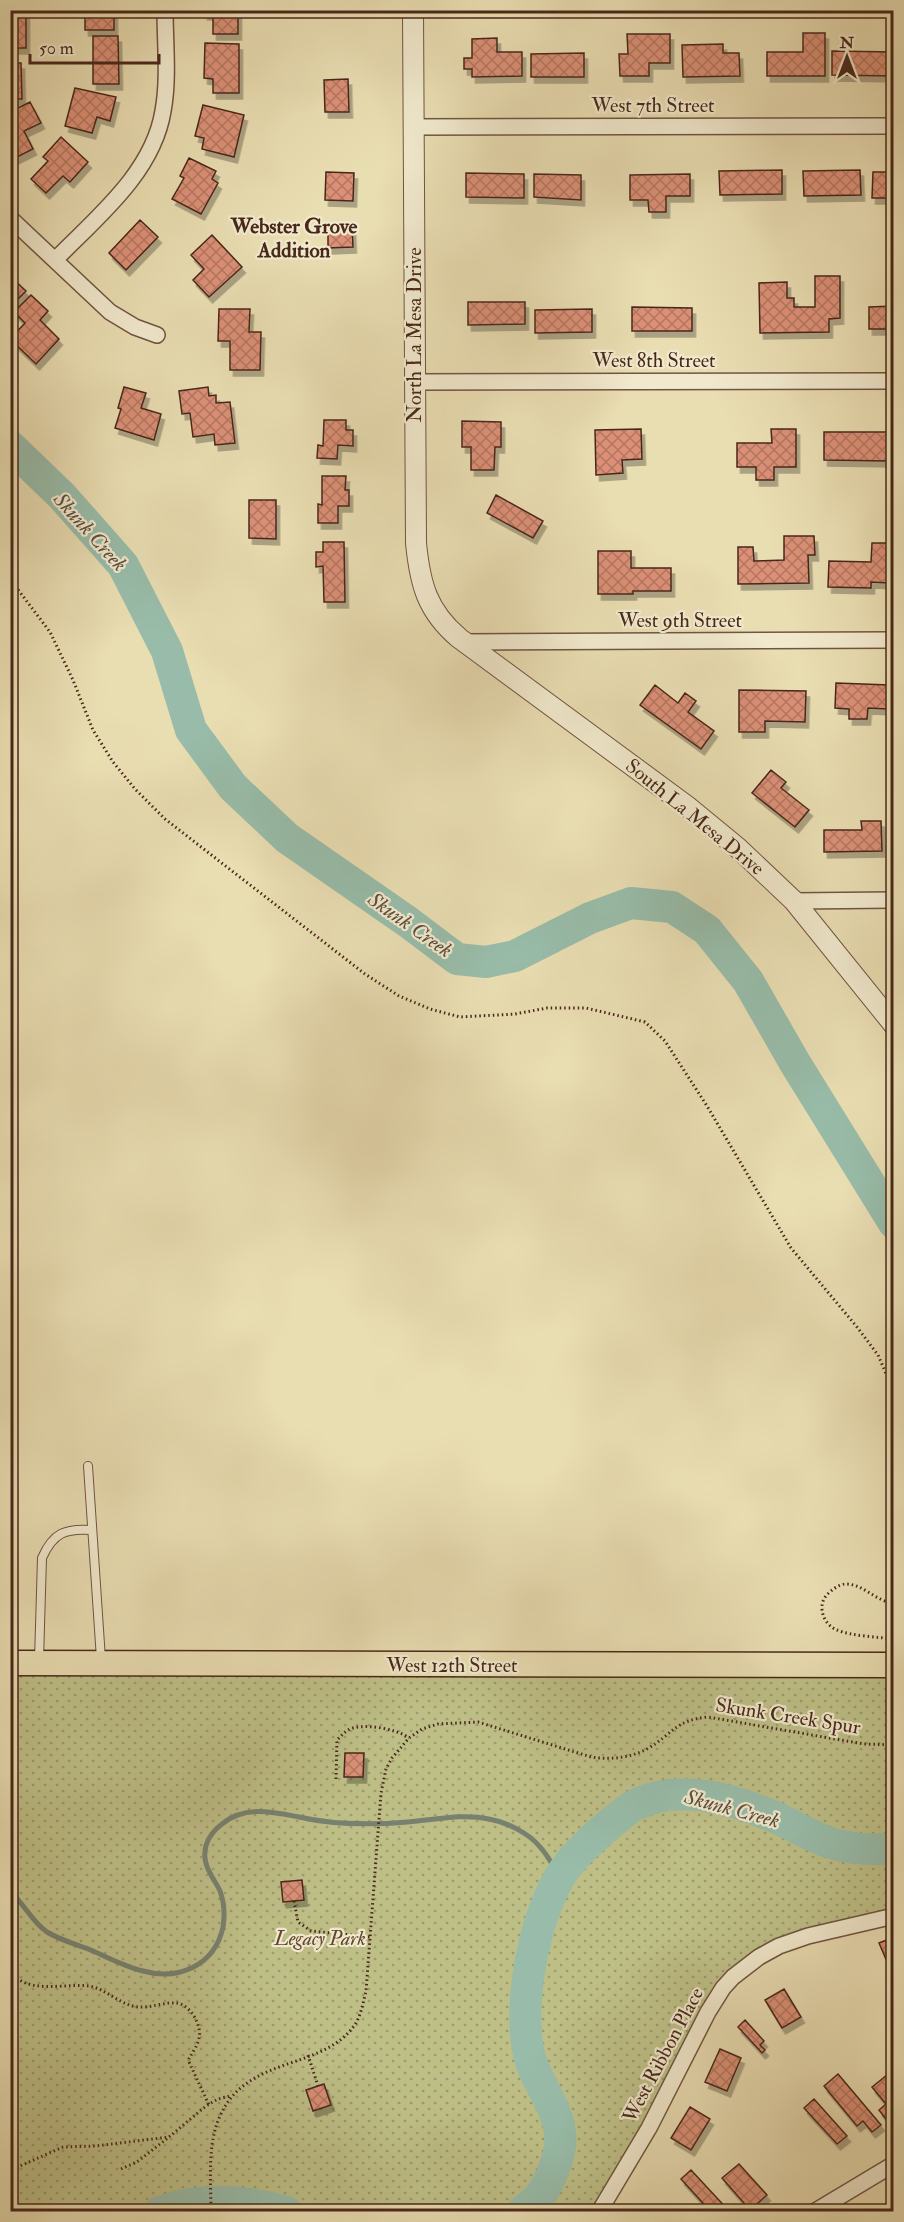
<svg xmlns="http://www.w3.org/2000/svg" width="904" height="2222" viewBox="0 0 904 2222" font-family="'IM FELL Double Pica',serif">
	<defs>
		<pattern id="grass-dots" width="8" height="8" patternUnits="userSpaceOnUse" patternTransform="scale(1.5)"><rect width="8" height="8" fill="#bebf87"/><path d="M2 2h.1M6 6h.1" fill="none" stroke="#9c9b6e" stroke-width="1.8" stroke-linecap="round"/></pattern>
		<pattern id="building-cross-hatch" width="8" height="8" patternUnits="userSpaceOnUse" patternTransform="scale(1.5)"><rect width="8" height="8" fill="#db9077"/><path d="M0 0l8 8M0 8l8-8" fill="none" stroke="#b47661"/></pattern>
		<filter id="shadow"><feDropShadow dx="3.5" dy="6" stdDeviation="0" flood-color="#0004"/></filter>
	</defs>
	<rect width="100%" height="100%" fill="#e9ddb2"/>
	<filter id="stains"><feTurbulence type="fractalNoise" baseFrequency=".00333" numOctaves="4"/><feColorMatrix values="0 0 0 0 .2 0 0 0 0 .09 0 0 0 0 .02 0 0 0 .5 -.17"/></filter>
	<radialGradient id="worn" r=".72"><stop offset=".6" stop-color="#630" stop-opacity="0"/><stop offset="1" stop-color="#630" stop-opacity=".3"/></radialGradient>
	<!-- grass -->
	<path fill="url(#grass-dots)" stroke="#837450" stroke-width="1.5" d="M11,1663L893,1664V1916L759,1957L708,2012L599,2211L11,2212Z"/>
	<g fill="none" stroke-linecap="round" stroke-linejoin="round">
		<!-- stream -->
		<path stroke="#788170" stroke-width="5" d="M10,1892C25,1904 31,1921 47,1932C60,1940 78,1945 93,1951C109,1958 126,1967 143,1971C179,1981 215,1965 223,1927C225,1915 224,1902 220,1891C217,1884 212,1878 209,1871C200,1853 206,1836 222,1824C245,1805 273,1812 299,1817C334,1825 373,1825 408,1822C435,1820 462,1813 489,1819C506,1822 529,1833 540,1847C548,1855 553,1867 560,1877"/>
		<!-- river -->
		<path stroke="#98bca9" stroke-width="32" d="M10,446L62,496L123,565L167,651L191,730L233,787L287,838L408,922L457,959L486,962L515,956L590,918L631,903L672,907L707,930L748,981L795,1063L894,1223
			M160,2212C201,2197 245,2200 287,2212
			M522,2212C528,2207 535,2202 539,2197C550,2183 563,2151 560,2133C557,2103 533,2080 528,2049C519,1999 534,1923 559,1878C569,1860 596,1835 612,1822C619,1817 626,1810 633,1806C679,1782 733,1799 777,1818C795,1826 812,1837 831,1843C851,1850 873,1850 894,1849"/>
	</g>
	<!-- building -->
	<path fill="url(#building-cross-hatch)" stroke="#48281a" stroke-width="1.5" filter="url(#shadow)" d="M85,10H114V30H85Z
		M204,10H238V34H213V14H204Z
		M10,12H26V48H10Z
		M803,33H825V76H767V52H803Z
		M627,34H670V63H649V76H620L619,54H628Z
		M93,36H118L119,84H93Z
		M497,38V52H522V76L472,77V69H464V58H472V39Z
		M205,43L239,44V93H213V79L204,78Z
		M723,44V53H739L740,76L683,77L682,45Z
		M832,51L893,52L892,76L832,75Z
		M584,53V77H531V54Z
		M10,55L12,63H21L22,99H10Z
		M348,79L349,112H325L324,80Z
		M75,88L116,97L110,121L97,117L92,133L65,126Z
		M30,102L41,123L24,131L33,149L13,159L10,153V112Z
		M203,105L244,115L234,157L202,149L204,138L195,136Z
		M61,137L88,162L70,182L63,176L46,193L31,179L48,161L43,157Z
		M189,158L216,171L212,179L218,183L201,214L172,199L184,178L180,176Z
		M782,170V194L720,195L719,171Z
		M860,170L861,195L804,196L803,171Z
		M326,172L354,173L353,201L325,200Z
		M873,172H894V208H890V198H872Z
		M466,173L524,174V198L466,197Z
		M534,174L581,175V200L534,197Z
		M690,174V196H666V212H649L648,200H630V175Z
		M140,220L158,237L126,270L109,253Z
		M328,224H352L353,247L328,248Z
		M212,235L242,267L209,297L193,280L204,269L191,255Z
		M10,276L26,291L11,306H10Z
		M815,276H840V318L829,319V332L760,333L759,283L787,282V298H794V307H815Z
		M31,295L48,311L40,320L59,339L36,364L10,339L25,323L14,312Z
		M468,302H525V324L468,325Z
		M894,306V333H888V329H869V307Z
		M632,307L692,308V331H632Z
		M219,309H250L249,332H261L260,370H230V341H218Z
		M592,309V332L535,333V310Z
		M124,387L146,393L141,408L161,414L154,440L115,428L121,409L118,408Z
		M208,387L209,396L216,395V403L230,402L235,443L215,445L214,434L193,437L190,413L182,414L179,391Z
		M324,420H346V430H353V446L338,445L337,459L317,458L318,445L323,446Z
		M462,421L501,422V447H495L494,470H471V447H462Z
		M641,429L642,459L622,460L623,473L596,475L595,430Z
		M771,429H796V467H774V480H756V467H737V443H772Z
		M824,432H887V461L824,460Z
		M322,476H346L345,490H349V506H338V523H318V504L322,505Z
		M496,495L543,521L533,538L487,513Z
		M249,500H276V539L249,538Z
		M784,536H814L815,555H808L809,583L738,584V547H753L754,561L784,560Z
		M323,542H344L345,602H324L323,566L316,567V552H323Z
		M872,543H891L889,583L871,582V588L828,587L829,561L871,562Z
		M598,551H631V568H671V591H633V594H598Z
		M836,683L889,685L888,709L868,708L867,719H849V709L835,708Z
		M655,685L678,703L685,693L696,701L688,712L714,731L701,749L640,705Z
		M739,690L806,691L805,722L765,721V732H739Z
		M771,770L786,782L781,788L809,810L795,827L752,793Z
		M861,821H881L882,851L824,852V830H862Z
		M345,1753H364L363,1777H344Z
		M302,1880L304,1900L283,1902L281,1882Z
		M894,1937V1978L879,1943Z
		M784,1989L801,2017L782,2028L765,2000Z
		M745,2020L764,2041L760,2045L765,2050L762,2053L738,2027Z
		M720,2049L741,2058L727,2091L705,2082Z
		M838,2074L881,2125L872,2132L863,2121L857,2126L824,2086Z
		M887,2075L894,2083V2120L889,2123L879,2110L886,2104L872,2087Z
		M324,2084L331,2105L313,2111L306,2090Z
		M814,2099L847,2136L837,2144L804,2108Z
		M690,2107L710,2119L691,2150L671,2138Z
		M739,2164L767,2195L750,2210L722,2178Z
		M691,2170L730,2212H711L681,2179Z"/>
	<g fill="none" stroke-linecap="round" stroke-linejoin="round">
		<!-- service casing -->
		<g stroke="#705540" stroke-width="10">
			<path id="service" d="M88,1466L101,1659
				M39,1660L42,1558C53,1533 65,1528 92,1530"/>
		</g>
		<!-- minor casing -->
		<g stroke="#705540" stroke-width="18">
			<path id="minor" d="M413,127L894,126
				M10,218L110,312L135,327L157,335
				M55,260C96,218 153,173 163,111C169,79 165,43 165,10
				M415,382L894,381
				M467,642L894,640
				M794,901L894,900
				M599,2212L649,2128L708,2012L723,1988L733,1977L759,1957L779,1946L808,1936L894,1916
				M814,2212L894,2164"/>
		</g>
		<!-- tertiary casing -->
		<g stroke="#705540" stroke-width="22">
			<path id="tertiary" d="M413,10L416,543C420,584 427,611 459,638L687,806L738,848L794,901L894,1025"/>
		</g>
		<!-- primary casing -->
		<g stroke="#48281a" stroke-width="27">
			<path id="primary" d="M10,1663L894,1665"/>
		</g>
		<!-- path -->
		<path stroke="#48281a" stroke-width="3" stroke-dasharray="1.5 3" stroke-linecap="butt" d="M10,579L50,632L73,680L93,730L113,762L135,789L165,819L365,974L399,996L430,1009L460,1017L515,1014L547,1008H586L645,1022L665,1041L707,1106L791,1248L857,1327L878,1355L891,1385L894,1404
			M894,1603C876,1602 864,1584 846,1584C839,1584 831,1590 826,1596C817,1607 824,1625 837,1630C851,1636 878,1637 894,1639
			M336,1779L337,1740C342,1735 346,1730 353,1728C368,1724 397,1729 409,1738
			M294,1901L298,1922L311,1931L371,1937
			M10,1972C30,1995 62,1983 89,1986C107,1989 121,2006 139,2007C151,2008 164,2002 176,2003C190,2004 202,2025 199,2038C198,2045 192,2053 189,2059V2062L209,2105
			M308,2055L318,2086
			M121,2169L137,2162L169,2137
			M10,2174L20,2166L63,2147L95,2146L169,2137L206,2106L218,2099L230,2096
			M211,2212C211,2181 207,2144 220,2116C247,2055 321,2071 354,2026C361,2016 363,2003 366,1991L381,1793L386,1769L392,1758L409,1738L422,1729L438,1724L478,1722L591,1757C610,1760 630,1758 647,1749C673,1734 675,1720 708,1717L864,1744L894,1745"/>
		<!-- service -->
		<use href="#service" stroke="#f1e9cd" stroke-width="8"/>
		<!-- minor -->
		<use href="#minor" stroke="#f1e9cd" stroke-width="15"/>
		<!-- tertiary -->
		<use href="#tertiary" stroke="#f1e9cd" stroke-width="20"/>
		<!-- primary -->
		<use href="#primary" stroke="#e9ddb2" stroke-width="24"/>
	</g>
	<g text-anchor="middle" dominant-baseline="central" stroke-width="4.5" stroke-linejoin="round" paint-order="stroke">
		<!-- street labels -->
		<g font-size="20" fill="#48281a" stroke="#f1e9cd">
			<text x="653" y="105">West 7th Street</text>
			<text transform="translate(414 335) rotate(-90)">North La Mesa Drive</text>
			<text x="654" y="360">West 8th Street</text>
			<text x="680" y="620">West 9th Street</text>
			<text transform="translate(695 817) rotate(39)">South La Mesa Drive</text>
			<text x="452" y="1665">West 12th Street</text>
			<text transform="translate(788 1716) rotate(9)">Skunk Creek Spur</text>
			<text transform="translate(663 2055) rotate(-62)">West Ribbon Place</text>
		</g>
		<!-- park labels -->
		<g font-size="20" font-style="italic" fill="#604630" stroke="#f1e9cd">
			<text x="320" y="1938">Legacy Park</text>
		</g>
		<!-- neighbourhood labels -->
		<g font-size="21" font-weight="bold" fill="#48281a" stroke="#f1e9cd">
			<text x="294" y="226">Webster Grove<tspan x="294" dy="24">Addition</tspan></text>
		</g>
		<!-- water labels -->
		<g font-size="21" font-style="italic" fill="#5c4d3e" stroke="#f1e9cd">
			<text transform="translate(90 532) rotate(48)">Skunk Creek</text>
			<text transform="translate(410 925) rotate(35)">Skunk Creek</text>
			<text transform="translate(732 1809) rotate(15)">Skunk Creek</text>
		</g>
	</g>
	<!-- margin -->
	<rect width="904" height="2222" fill="none" stroke="#e9ddb2" stroke-width="36"/>
	<rect x="12" y="12" width="880" height="2198" fill="none" stroke="#48281a" stroke-width="3"/>
	<rect x="18" y="18" width="868" height="2186" fill="none" stroke="#48281a" stroke-width="1.5"/>
	<!-- north arrow -->
	<g transform="translate(847 57)" stroke="#f1e9cd" stroke-width="4.5" paint-order="stroke">
	<path d="M0-4.5L10 22L0 15L-10 22Z" fill="#48281a"/>
	<text y="-9" font-size="16" font-weight="bold" text-anchor="middle" fill="#48281a">N</text>
	</g>
	<!-- scale -->
	<path d="M30 54v9h129v-9" fill="none" stroke="#48281a" stroke-width="3"/>
	<text x="39" y="54" font-size="18" fill="#48281a" stroke="#f1e9cd" stroke-width="4.5" paint-order="stroke">50 m</text>
	<rect width="100%" height="100%" filter="url(#stains)"/>
	<rect width="100%" height="100%" fill="url(#worn)"/>
</svg>
